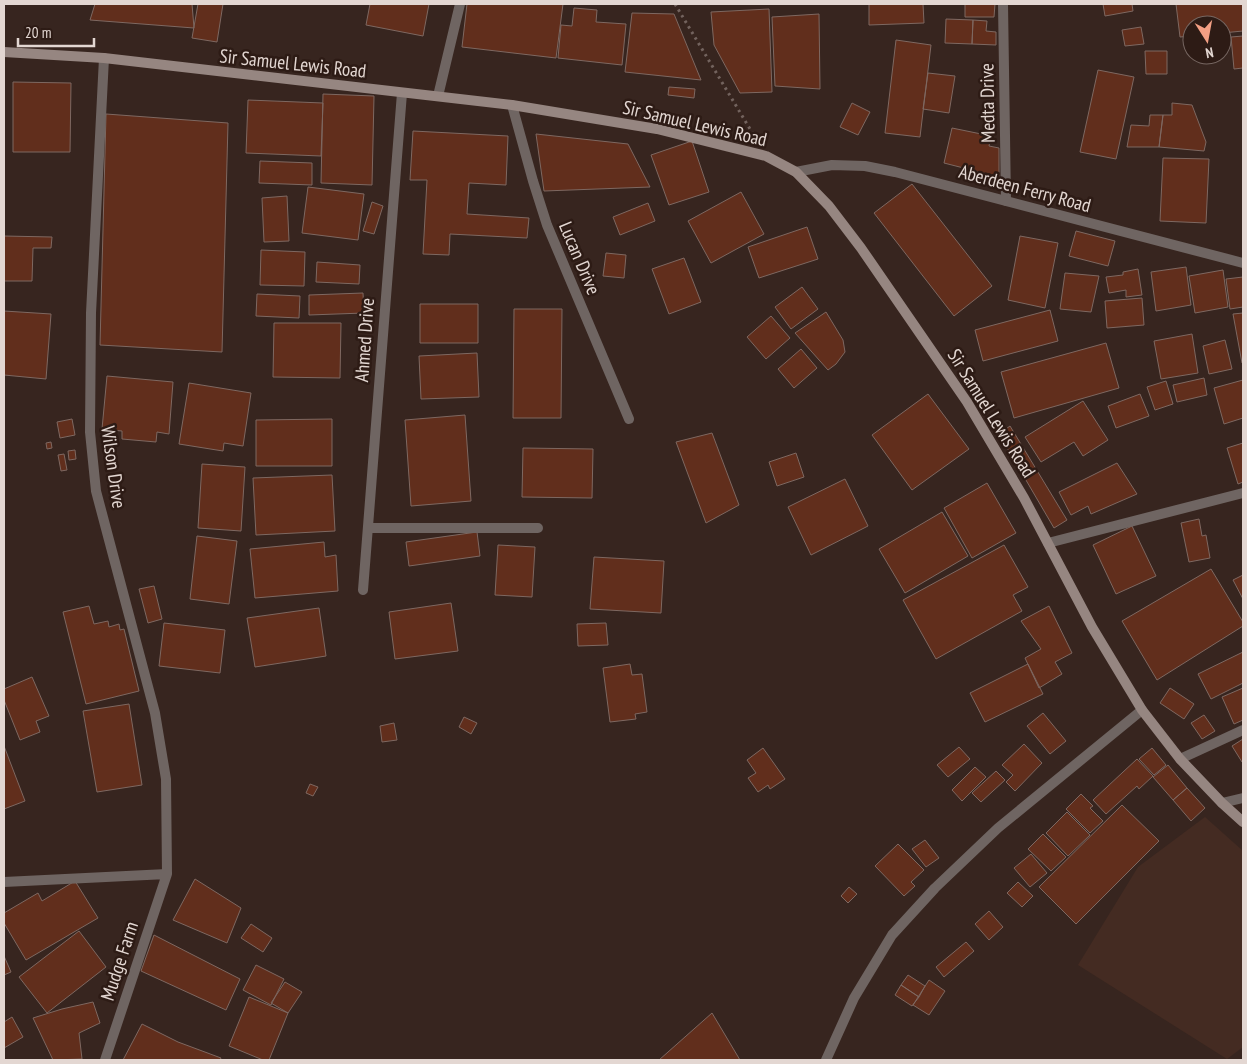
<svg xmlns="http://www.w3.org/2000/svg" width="1247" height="1064" viewBox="0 0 1247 1064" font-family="'PT Sans Narrow',sans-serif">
	<rect width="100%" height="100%" fill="#37251f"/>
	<!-- built -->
	<path fill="#442b22" d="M1205,817L1243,851V1047L1227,1059L1078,965L1138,867Z"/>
	<!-- building -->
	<path fill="#612e1c" stroke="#7e6861" d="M95,4H192L194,28L90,20Z
		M198,4H223L217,42L192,38Z
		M370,4H429L423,36L366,25Z
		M467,4H563L556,58L462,47Z
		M869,4H923L924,23L869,25Z
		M965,4H995L994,17H965Z
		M1103,4H1132L1133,11L1105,16Z
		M1176,4H1243V31L1222,33V25H1192V36L1180,37Z
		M574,8L597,10L596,22L626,24L622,65L558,58L561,25L572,26Z
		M769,9L772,92L740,93L714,45L711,12Z
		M632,13L674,14L701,80L625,72Z
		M819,14L820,89L775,86L772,17Z
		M946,19L973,20L972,44L945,43Z
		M973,20L987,21L986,31L996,32V45L972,44Z
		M1141,27L1144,44L1125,46L1122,30Z
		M1243,36V68L1234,69L1231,37Z
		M896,40L931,45L920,137L885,133Z
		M1145,51H1167V74H1146Z
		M1098,70L1134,77L1116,159L1080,152Z
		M928,73L955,76L949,113L923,109Z
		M13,82L71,83L70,152H13Z
		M669,87L695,89L694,98L668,95Z
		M323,94L374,96L372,185L321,183Z
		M248,100L323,103L321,156L246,153Z
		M852,103L870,112L858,135L840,127Z
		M1172,103L1192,105L1206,142L1204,151L1159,147L1163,115H1172Z
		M106,114L228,123L222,352L100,345Z
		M1150,115H1163L1159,147H1127L1131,125L1149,126Z
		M952,128L991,136L989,146L999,148V177L944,163Z
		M413,131L508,136L506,185L469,183L467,214L529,218L527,238L450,234L449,255L423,254L427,180H410Z
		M536,134L628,144L650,187L544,191Z
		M692,141L709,192L669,205L651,155Z
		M1163,158L1209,159L1206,223L1160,221Z
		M260,161L312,163V185L259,183Z
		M912,184L992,286L954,316L874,213Z
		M308,187L364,194L358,240L302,233Z
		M741,192L764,234L711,263L688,221Z
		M287,196L289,241L264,242L262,198Z
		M372,202L383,206L374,234L363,231Z
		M648,203L655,221L620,235L613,217Z
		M807,227L818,259L759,278L748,247Z
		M1076,231L1115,241L1108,266L1069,256Z
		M4,236L52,237L51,248H33L32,281H4Z
		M1020,236L1058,243L1045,308L1008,300Z
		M261,250L305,252L304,286L260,285Z
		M606,253L626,255L624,278L603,276Z
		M684,258L701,302L669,314L652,269Z
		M317,262L360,265L359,284L316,282Z
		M1186,267L1191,305L1156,311L1151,272Z
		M1138,269L1142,295L1126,297V290L1109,293L1106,277L1123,275V272Z
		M1223,270L1228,307L1195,313L1189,276Z
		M1065,273L1099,276L1091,312L1060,309Z
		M1243,277V307L1230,309L1226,279Z
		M802,287L818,309L791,329L775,307Z
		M363,293L364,313L309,315V295Z
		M257,294L300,296L299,318L256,316Z
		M1142,298L1144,325L1107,328L1105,301Z
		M420,304H478V343H420Z
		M514,309H562L561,418H513Z
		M1050,310L1058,341L983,361L975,330Z
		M4,311L51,314L46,379L4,375Z
		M826,312L843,340L845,352L836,364L828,370L795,333Z
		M1243,313V363H1242L1233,314Z
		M771,316L790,338L766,359L747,337Z
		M274,323H341L340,378L273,377Z
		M1192,334L1198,373L1161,379L1154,341Z
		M1225,340L1232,369L1209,374L1203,346Z
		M1106,343L1119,388L1014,418L1001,372Z
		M801,349L817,368L794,388L778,369Z
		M477,353L479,397L421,399L419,356Z
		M107,376L173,382L169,434L157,432L156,442L122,439V431L102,429Z
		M1204,378L1207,395L1177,402L1173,385Z
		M1243,380V418L1224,424L1214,388Z
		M1166,381L1173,404L1155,410L1147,387Z
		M189,383L251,393L243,446L224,443L223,451L179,444Z
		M928,394L969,449L912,490L872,435Z
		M1140,394L1149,416L1116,428L1108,406Z
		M1083,401L1108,440L1083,456L1074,442L1041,462L1025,437Z
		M465,415L471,501L411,506L405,420Z
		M72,419L75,435L60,438L57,422Z
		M332,419V466H256V420Z
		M1010,426L1067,520L1054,528L999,434Z
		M712,433L739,505L706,523L676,442Z
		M51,442L52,448L47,449L46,443Z
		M1243,443V482L1238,484L1227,448Z
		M523,448L593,449L592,498L522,497Z
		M75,450L76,459L69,460L68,451Z
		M796,453L804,477L777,486L769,462Z
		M64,454L67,470L61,471L58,455Z
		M1117,463L1137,494L1091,514L1088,506L1071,515L1059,492Z
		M202,464L245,467L241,531L198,528Z
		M332,475L335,531L256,535L253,478Z
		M845,479L868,526L811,555L788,507Z
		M987,483L1016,533L972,558L944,508Z
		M942,512L968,556L905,593L879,549Z
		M1199,519L1202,536L1206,535L1210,558L1189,562L1181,523Z
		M1132,526L1156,576L1116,594L1093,545Z
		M477,532L480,556L409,566L406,542Z
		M197,536L237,541L229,604L190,599Z
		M324,542L325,557L336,555L338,591L255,598L250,549Z
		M498,545L535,547L532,597L495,595Z
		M1004,545L1028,587L1013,595L1022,611L936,659L903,600Z
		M594,557L664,561L661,613L590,609Z
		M1211,569L1243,622V626L1157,680L1122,621Z
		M1243,575V599L1233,580Z
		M154,586L162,619L148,623L139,589Z
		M451,603L458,651L395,659L389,612Z
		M89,606L94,624L108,621L109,627L119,624L120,630L124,629L139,691L86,704L63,612Z
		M1049,606L1072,653L1055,662L1062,674L1039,688L1025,658L1041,649L1021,621Z
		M319,608L326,656L255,667L247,618Z
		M164,623L225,630L220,673L159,666Z
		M606,623L608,645L578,646L577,624Z
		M1243,652V683L1211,699L1198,674Z
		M630,664L632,675L642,674L647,712L635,714L636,719L610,722L603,668Z
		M1028,664L1043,694L985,722L970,693Z
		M32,677L49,716L36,721L40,732L20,740L4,700V689Z
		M1170,688L1194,704L1184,719L1160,703Z
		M1243,688V720L1234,724L1222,697Z
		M129,704L142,785L97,792L83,711Z
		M1043,713L1066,741L1050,754L1027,726Z
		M1204,715L1215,731L1202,739L1191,723Z
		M464,717L477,723L471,734L459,727Z
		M394,723L397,740L382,742L380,726Z
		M1243,739V761L1242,762L1232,746Z
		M1024,744L1042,763L1015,791L1006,782L1013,775L1002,765Z
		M4,746L25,801L4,809Z
		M959,747L970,759L948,777L937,765Z
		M763,748L785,779L770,789L768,785L758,792L748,778L756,773L747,760Z
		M1152,748L1166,765L1154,775L1139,759Z
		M1137,759L1153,776L1139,789L1137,786L1106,814L1093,800Z
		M1168,765L1187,788L1173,800L1153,777Z
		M975,767L986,777L962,801L952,790Z
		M996,771L1005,780L981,802L972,793Z
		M310,784L318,787L313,796L306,793Z
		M1187,788L1205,808L1191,821L1173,800Z
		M1081,794L1093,806L1090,808L1103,821L1090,833L1066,809Z
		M1122,805L1159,841L1076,924L1039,887Z
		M1067,812L1090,835L1068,856L1046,833Z
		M1043,834L1066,857L1051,871L1028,849Z
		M925,840L939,858L926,867L912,849Z
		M898,844L924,870L911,882L915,886L904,896L875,866Z
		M1031,854L1047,873L1030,887L1014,868Z
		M195,879L241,908L227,943L173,920Z
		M75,881L98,918L26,960L4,923V913L38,893L42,901Z
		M1018,882L1033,896L1022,907L1007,893Z
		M849,887L857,894L848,903L841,896Z
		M989,911L1003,927L989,940L975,924Z
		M251,924L272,938L263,952L241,938Z
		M79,931L106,967L47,1013L19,977Z
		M154,935L240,979L226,1010L141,971Z
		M966,942L974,951L944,977L936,967Z
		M4,956L11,972L4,975Z
		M256,965L284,979L271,1005L243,990Z
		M908,975L925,986L919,997L901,985Z
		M929,980L945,991L929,1015L913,1005Z
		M285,982L302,992L288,1013L271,1003Z
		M901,985L919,997L912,1006L895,995Z
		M249,997L288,1013L269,1060H263L229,1046Z
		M93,1002L100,1023L79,1033L82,1059L53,1060L33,1018L62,1009Z
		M712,1013L740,1060H659Z
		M12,1017L23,1037L4,1048V1022Z
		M142,1024L178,1042L221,1058L220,1060H123Z"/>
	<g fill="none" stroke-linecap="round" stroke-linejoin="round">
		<!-- path -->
		<path stroke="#73635e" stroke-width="3" stroke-dasharray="2.5 4" stroke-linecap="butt" d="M675,4L753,134"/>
		<!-- service -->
		<path stroke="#6f6562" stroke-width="10" d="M438,96L460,4"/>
		<!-- minor -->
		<path stroke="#6f6562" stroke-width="10" d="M1003,4L1006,201
			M104,58L91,313L90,432L96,491L155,713L166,779L167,874L105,1060
			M512,105L533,181L547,225L629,419
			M368,528H538
			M1048,543L1243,493
			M363,590L402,93
			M1180,759L1243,730
			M1222,803L1243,798
			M4,882L167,874
			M826,1060L854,998L892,935L935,888L998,828L1142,710"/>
		<!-- tertiary -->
		<path stroke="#6f6562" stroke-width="10" d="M796,172L832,165L865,166L895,172L1243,263"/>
		<!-- secondary -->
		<path stroke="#968681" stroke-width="10" d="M4,52L104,58L512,105L657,129L766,156L796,172L829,206L861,248L967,402L1024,498L1092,627L1142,710L1180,759L1222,803L1243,822"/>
	</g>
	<g text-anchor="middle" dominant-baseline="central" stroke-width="5" stroke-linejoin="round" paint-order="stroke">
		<!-- street labels -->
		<g font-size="19" fill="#e3d7d2" stroke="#2d1b15">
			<text transform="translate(293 63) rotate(6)">Sir Samuel Lewis Road</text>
			<text transform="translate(987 103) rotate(-91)">Medta Drive</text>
			<text transform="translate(695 123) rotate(13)">Sir Samuel Lewis Road</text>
			<text transform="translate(1025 188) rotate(15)">Aberdeen Ferry Road</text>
			<text transform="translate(580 258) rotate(67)">Lucan Drive</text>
			<text transform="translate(364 340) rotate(-86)">Ahmed Drive</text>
			<text transform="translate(992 413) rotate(58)">Sir Samuel Lewis Road</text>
			<text transform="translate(114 467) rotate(82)">Wilson Drive</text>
			<text transform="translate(119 961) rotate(-72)">Mudge Farm</text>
		</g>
	</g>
	<!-- border -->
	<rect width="1247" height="1064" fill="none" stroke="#e3d7d2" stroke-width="10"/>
	<!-- north arrow -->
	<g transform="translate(1207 40) rotate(169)"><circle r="24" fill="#2d1b15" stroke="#766661"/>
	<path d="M0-4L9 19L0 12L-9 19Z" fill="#f39f84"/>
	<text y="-8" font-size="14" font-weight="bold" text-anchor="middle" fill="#e3d7d2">N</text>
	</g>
	<!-- scale -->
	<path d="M18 38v8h76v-8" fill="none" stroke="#e3d7d2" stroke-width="2.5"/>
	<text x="25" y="38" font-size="15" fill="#e3d7d2" stroke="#2d1b15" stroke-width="4" paint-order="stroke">20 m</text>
</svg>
